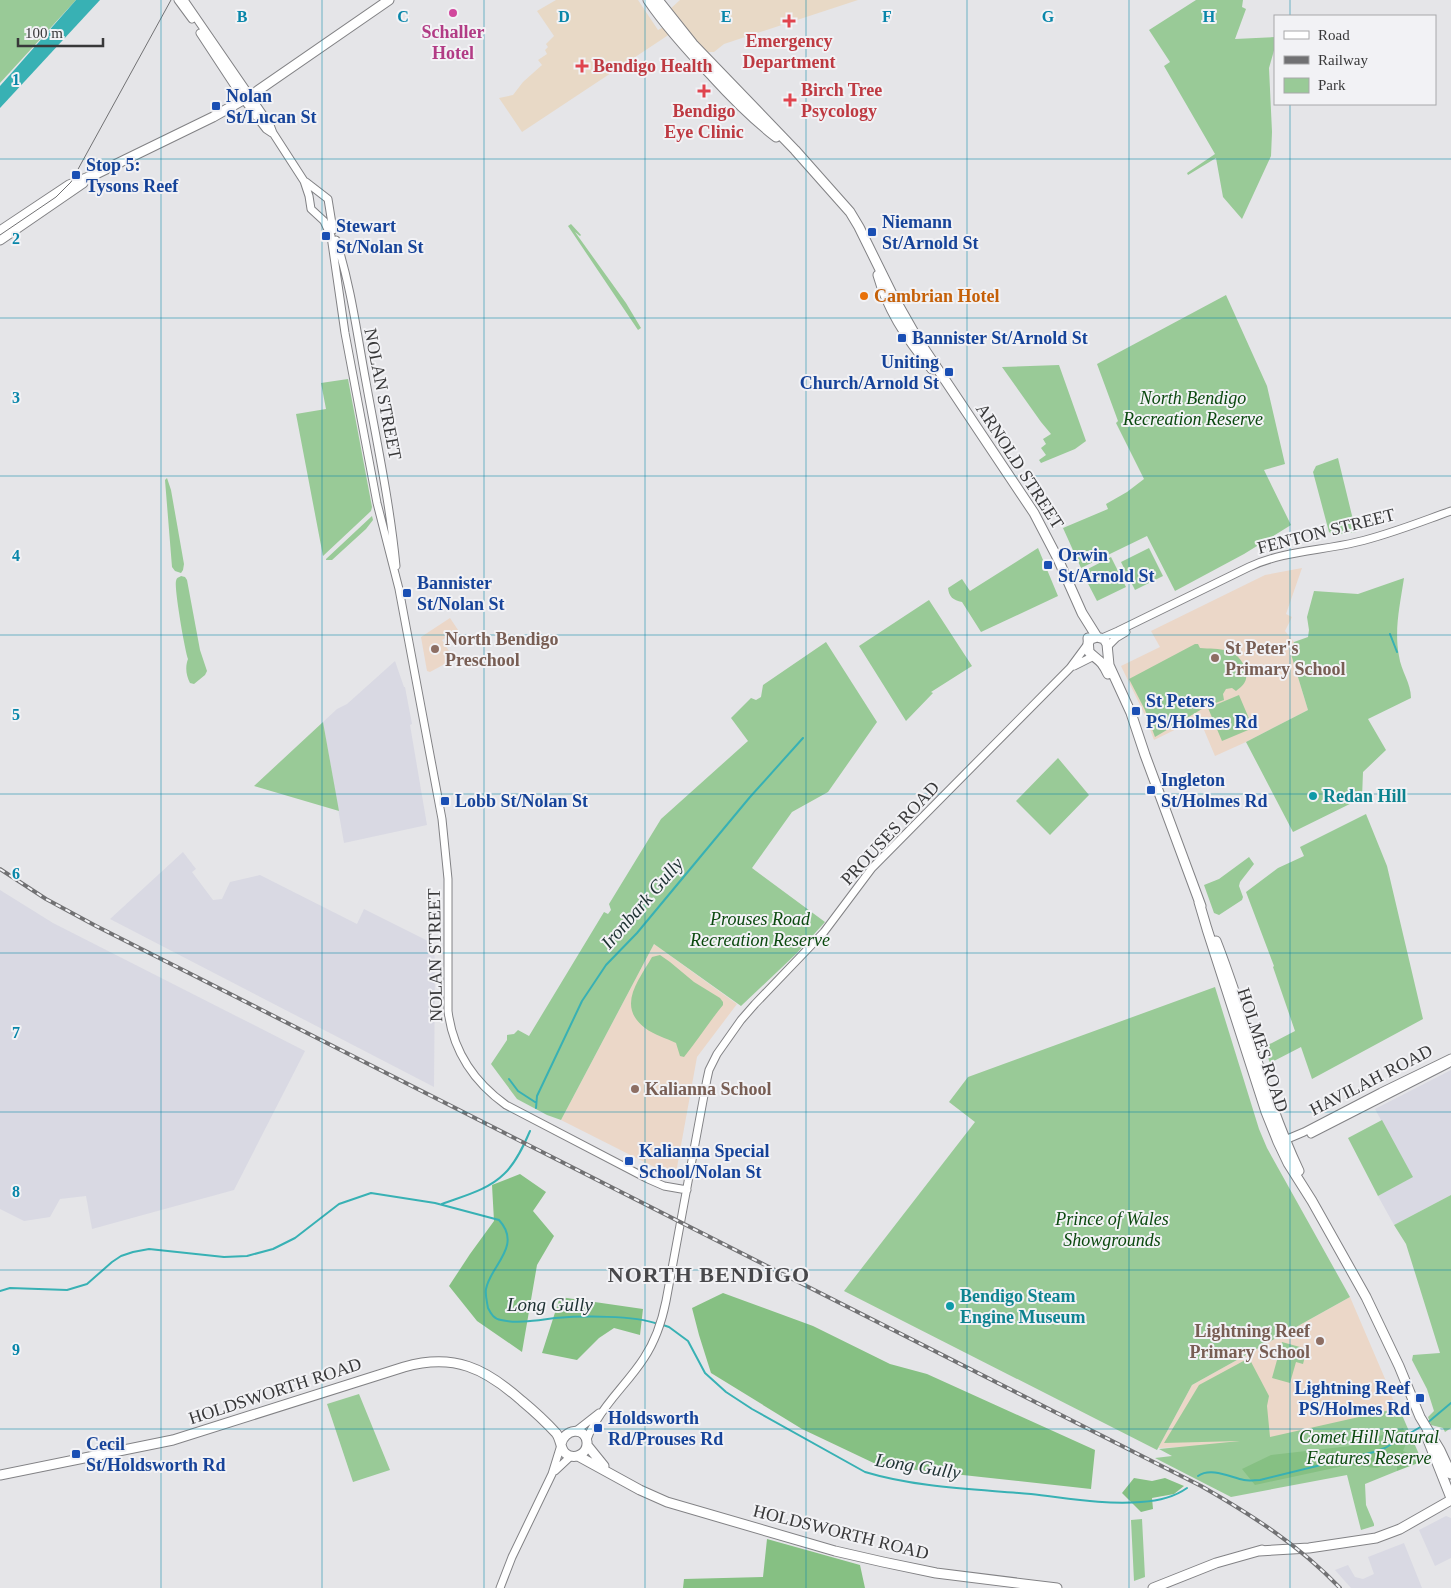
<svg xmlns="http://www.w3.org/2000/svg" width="1451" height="1588" viewBox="0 0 1451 1588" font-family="Georgia,serif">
	<rect width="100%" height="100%" fill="#e5e5e8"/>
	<!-- built -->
	<path fill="#d9d9e3" d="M395,661L404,687H405L412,724L410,725L427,825L344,843L323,722L337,709L347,704Z
		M183,852L196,869L192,872L213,900L222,899L230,882L260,875L357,924L364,909L434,944L435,965L434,1087L110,919Z
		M0,890L53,923L305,1051L234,1190L92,1229L86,1196L60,1199L50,1217L24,1221L0,1209Z
		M1451,1070V1195L1394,1225L1378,1196L1412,1177L1375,1109Z
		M1446,1516L1451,1518V1558L1435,1566L1419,1530Z
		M1404,1543L1422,1588H1351L1335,1570L1348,1565L1355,1577L1363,1579L1374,1574L1368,1557Z"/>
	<!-- education -->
	<path fill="#ebd7c8" d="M1302,568L1286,614L1292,617L1285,631L1294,642L1290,651L1308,710L1246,742L1215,756L1199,718L1154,740L1143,711L1121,666L1160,647L1151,631L1265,575Z
		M450,618L458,630L442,640L454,659L430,672L427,671L421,637Z
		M654,944L737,1004L697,1057L676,1173L670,1175L561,1120Z
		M1350,1297L1389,1388L1396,1408L1267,1444L1158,1448L1192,1385Z"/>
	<!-- medical -->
	<path fill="#e8d9c6" d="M556,0H638L658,30L677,20L669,10L680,0H858L724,44L714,52H706L682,26L522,132L499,98L513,95L523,82L542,65L538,60L547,54L545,50L548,47L546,44L554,36L537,11Z"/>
	<!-- green -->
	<path fill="#99ca97" d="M0,0H76L0,83Z
		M1196,0H1243L1242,7L1246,9L1235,39L1275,37V47L1269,68L1272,132L1271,156L1242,219L1223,197L1216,158L1188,175L1187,173L1215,154L1164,66L1170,62L1149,30Z
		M571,224L581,235L580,236L575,232L626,303L641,328L638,330L568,226Z
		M1226,295L1267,386L1285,464L1264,470L1291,525L1244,554L1175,591L1147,536L1081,568L1063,528L1108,509L1106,504L1127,492L1144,479L1116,423L1118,421L1097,364Z
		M1059,365L1086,441L1075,449L1041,463L1039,460L1046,455L1041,448L1046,444L1043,439L1051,434L1041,422L1002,367Z
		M348,379L372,507L371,511L323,556L296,414L326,409L321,383Z
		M1338,458L1356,532L1333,535L1329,532L1313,472L1316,466Z
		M167,478L171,490L184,564L183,570L181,573L175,571L172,567L165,480Z
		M372,516L373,520L366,529L332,560H326V559Z
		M1038,548L1058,596L981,632L962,602C953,600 949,597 948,588L962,579L970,591Z
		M1149,548L1163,576L1135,590L1121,562Z
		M1111,557L1126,587L1097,601L1082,572Z
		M181,576L185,577L187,580L200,650L207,671L205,675L194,684L190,683C186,675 185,667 188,659C185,651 174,588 176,581C177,577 178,578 181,576Z
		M1404,578C1400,605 1394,630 1399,656C1401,671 1411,683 1411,698L1368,719L1386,750L1363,772L1362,798L1293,832L1246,742L1308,710L1290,651L1294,642L1308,637L1309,630L1307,617L1314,591L1358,594Z
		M929,600L972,666L931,692L933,693L906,721L859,646Z
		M826,642L877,722L828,792L792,812L752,868L825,922L797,953L741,1006L654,944L561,1120L547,1115L517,1099L491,1064L507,1040V1035L514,1034L518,1030L529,1036L604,912L608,914L611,910L609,904L661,819L748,741L731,718L751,698L756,700L761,697L763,685Z
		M1195,644H1198L1200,648C1209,649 1219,648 1228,651C1239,654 1248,667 1246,679C1245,684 1240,688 1236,691L1232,688L1226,689L1223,694L1224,700L1207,706L1155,737L1145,710L1129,679Z
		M1239,695L1253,728L1222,741L1208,708Z
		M323,722L339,811L254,786Z
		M1058,758L1089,795L1050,835L1016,801Z
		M1366,814L1387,866L1423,1019L1312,1079L1301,1047L1270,1063L1264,1047L1295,1031L1273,967L1274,966L1246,892L1278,868L1304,856L1300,847Z
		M1249,857L1254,864L1240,882L1239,886L1243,897L1242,900L1219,915L1214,913L1204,885L1219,879Z
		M660,955L670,962L694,982L720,998L723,1002V1005C709,1022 698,1040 684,1057L680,1056L676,1043C666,1038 654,1035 645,1028C616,1006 639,980 652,957Z
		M1215,987L1259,1129L1267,1148L1350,1297L1192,1385L1157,1450L844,1291L975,1122L949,1102L968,1077Z
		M1382,1120L1413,1177L1378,1196L1348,1138Z
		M1451,1195V1428L1445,1432L1443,1428L1431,1425L1428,1417L1434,1411L1427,1389L1412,1360L1413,1355L1440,1353L1406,1244L1394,1225Z
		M1282,1342L1307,1349L1303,1364L1296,1362L1290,1383L1272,1378Z
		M1249,1358L1269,1396L1267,1406L1270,1437L1399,1408L1421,1459L1397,1469V1471L1365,1484L1366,1505L1374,1524V1526L1361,1530L1347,1475L1231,1497L1155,1458L1172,1456L1159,1449L1240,1441L1164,1443L1199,1385Z
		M359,1394L390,1470L353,1482L327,1404Z
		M1142,1519L1145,1577L1134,1581L1131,1520Z"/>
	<!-- forest -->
	<path fill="#86c083" d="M520,1174L546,1192L533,1211L554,1236L537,1265L522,1352L477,1321L449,1286L470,1254L494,1221L492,1185Z
		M723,1293L813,1326L890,1364L927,1374L1095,1450L1091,1489L880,1466L802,1429L711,1373L699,1335L692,1308Z
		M560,1297L643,1309L640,1335L614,1328L599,1338L577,1360L542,1353Z
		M1403,1428L1408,1439L1403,1451L1415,1456L1418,1463L1397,1471V1458L1377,1468L1348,1465L1255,1485L1242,1469L1271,1455L1350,1446Z
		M1134,1478L1152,1481L1165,1478L1184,1486L1174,1494L1152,1498L1153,1509L1141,1512L1122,1493Z
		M767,1539L860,1565L865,1588H683L684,1579L763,1577Z"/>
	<!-- water -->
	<path fill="#38b1b4" d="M76,0H100L0,108V86Z"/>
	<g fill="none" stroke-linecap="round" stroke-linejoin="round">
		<!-- stream -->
		<path stroke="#38b1b4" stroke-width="2" d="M1390,634L1397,652
			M509,1079L518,1091L535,1102
			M536,1108L537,1096L582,1001L606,965L637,933L750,797L803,738
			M442,1204C463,1196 488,1190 504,1174C516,1163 524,1145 530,1131
			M0,1291L10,1288L67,1290L87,1284L112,1262L121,1256L133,1252L149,1249L224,1257L247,1256L273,1249L295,1238L339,1204L371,1193L435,1203L499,1220C523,1246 490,1266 486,1289C485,1295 487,1302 488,1308C491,1314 494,1319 501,1320C518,1324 538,1320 555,1318C581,1316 634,1315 658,1324
			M663,1325L669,1327L688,1341L705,1373L726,1392L752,1409L865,1472C918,1488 976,1489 1031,1494C1067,1498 1104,1505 1141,1502C1158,1501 1173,1498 1187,1488
			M1426,1424L1451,1403
			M1198,1476C1211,1467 1230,1477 1244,1480C1249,1481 1255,1480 1260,1480L1374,1452L1385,1448L1422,1426"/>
		<!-- minor casing -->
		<g stroke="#828285" stroke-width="9">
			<path id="minor" d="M178,0L192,19
				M184,0L270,125L273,133L304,181L309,196L311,209L324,221L331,236L345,333L377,503L399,589L442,819L448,879V1011C453,1051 474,1082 506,1105L648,1179L664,1186L687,1190
				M200,33L244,100L266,129L272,133
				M306,182L328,199L333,230
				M336,240C351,286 357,334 366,382C377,443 390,504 396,566
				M1102,638L1118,631L1249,567C1283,551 1320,551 1357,542C1388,535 1420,522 1451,511
				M1108,646L1116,638L1126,632
				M1074,666L1094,656
				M1311,1134L1448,1064
				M1285,1140L1304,1132L1381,1092L1451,1058
				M576,1431L599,1413
				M587,1441C588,1433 593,1427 597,1420C610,1398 630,1380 644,1358C656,1340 662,1321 666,1301L707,1079L709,1070L717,1054L741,1020L755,1004L824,932L872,868L1070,668L1087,645
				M555,1471L571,1456
				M500,1588L512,1557L552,1474L561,1445"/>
		</g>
		<!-- major casing -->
		<g stroke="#828285" stroke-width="11">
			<path id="major" d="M648,0C667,28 689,52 712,76C732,98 753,119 776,137
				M658,0L693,44L795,150L850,212L859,227L892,294L917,338L1034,513L1058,559L1082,613L1097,637
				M0,231L69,185L96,174L213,117L250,96L389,0
				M0,240L83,183
				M878,275C888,311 908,341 932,369
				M1088,638L1089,652C1098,661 1101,659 1108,674
				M1088,643L1091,639L1097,637L1104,639L1107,644L1109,665L1131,713L1145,755L1201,906
				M1199,902L1207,929L1266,1112L1278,1142L1288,1163L1312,1201L1366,1297L1399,1366L1420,1417L1440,1450L1451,1474
				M1216,941C1246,1017 1264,1097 1299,1171
				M1426,1435L1451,1498
				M587,1445L604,1466
				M578,1456L640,1490L667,1502L835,1551L883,1562L936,1573L1057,1588
				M0,1475L173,1440L404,1367C454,1353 485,1368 522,1401C534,1411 545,1421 556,1433C561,1439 560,1448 565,1453C574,1461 588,1454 587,1442C585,1426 564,1429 561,1444
				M1259,1551L1309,1548L1376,1538L1400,1529L1451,1500
				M1153,1588L1216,1563L1262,1550"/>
		</g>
		<!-- minor -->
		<use href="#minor" stroke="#fff" stroke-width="7"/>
		<!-- major -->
		<use href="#major" stroke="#fff" stroke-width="9"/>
		<!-- tram -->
		<path stroke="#717173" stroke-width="1" d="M0,235L56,197L71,182L171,0"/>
		<!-- rail casing -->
		<g stroke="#717173" stroke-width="4">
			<path id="rail" d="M0,869L46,899L96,926L1201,1486C1252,1515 1300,1546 1340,1588"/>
		</g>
		<!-- rail -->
		<use href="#rail" stroke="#f2f2f5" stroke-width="2" stroke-dasharray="5.5" stroke-linecap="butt"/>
	</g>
	<!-- grid -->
	<path fill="none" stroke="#0886a9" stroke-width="1" stroke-opacity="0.55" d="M161,0V1588M322,0V1588M484,0V1588M645,0V1588M806,0V1588M967,0V1588M1129,0V1588M1290,0V16M1290,104V1588M0,159H1451M0,318H1451M0,476H1451M0,635H1451M0,794H1451M0,953H1451M0,1112H1451M0,1270H1451M0,1429H1451"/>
	<!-- markers -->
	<circle fill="#d1479c" stroke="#f2f2f5" stroke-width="2" cx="453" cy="13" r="5"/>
	<g fill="#e0444e" stroke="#f2f2f5" stroke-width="2">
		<path d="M786.5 13.5h5v5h5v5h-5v5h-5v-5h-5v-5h5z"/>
		<path d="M579.5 58.5h5v5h5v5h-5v5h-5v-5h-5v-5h5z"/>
		<path d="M701.5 83.5h5v5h5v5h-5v5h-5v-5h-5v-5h5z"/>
		<path d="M787.5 92.5h5v5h5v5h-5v5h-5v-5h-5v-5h5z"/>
	</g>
	<g fill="#1a4fb4" stroke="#f2f2f5" stroke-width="2">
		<rect x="211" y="101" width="10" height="10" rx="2.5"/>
		<rect x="71" y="170" width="10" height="10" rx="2.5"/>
		<rect x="867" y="227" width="10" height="10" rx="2.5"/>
		<rect x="321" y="231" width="10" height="10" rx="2.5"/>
		<rect x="897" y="333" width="10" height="10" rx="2.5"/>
		<rect x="944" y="367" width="10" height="10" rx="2.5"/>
		<rect x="1043" y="560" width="10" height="10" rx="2.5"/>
		<rect x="402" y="588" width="10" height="10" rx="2.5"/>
		<rect x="1131" y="706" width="10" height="10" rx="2.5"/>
		<rect x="1146" y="785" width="10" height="10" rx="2.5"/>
		<rect x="440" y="796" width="10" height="10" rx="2.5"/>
		<rect x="624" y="1156" width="10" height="10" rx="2.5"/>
		<rect x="1415" y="1393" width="10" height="10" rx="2.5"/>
		<rect x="593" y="1423" width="10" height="10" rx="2.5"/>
		<rect x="71" y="1449" width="10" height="10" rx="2.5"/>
	</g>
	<circle fill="#e8710a" stroke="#f2f2f5" stroke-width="2" cx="864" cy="296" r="5"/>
	<g fill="#8d6e63" stroke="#f2f2f5" stroke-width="2">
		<circle cx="435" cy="649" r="5"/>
		<circle cx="1215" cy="658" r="5"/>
		<circle cx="635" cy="1089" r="5"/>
		<circle cx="1320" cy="1341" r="5"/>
	</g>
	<g fill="#0f9aa8" stroke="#f2f2f5" stroke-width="2">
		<circle cx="1313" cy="796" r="5"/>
		<circle cx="950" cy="1306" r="5"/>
	</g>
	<g text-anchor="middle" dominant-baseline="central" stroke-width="4" stroke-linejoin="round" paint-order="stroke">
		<!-- hotel labels -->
		<g font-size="18" font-weight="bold" fill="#b23c85" stroke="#f2f2f5">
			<text x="453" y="32">Schaller<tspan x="453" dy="21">Hotel</tspan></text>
		</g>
		<!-- health labels -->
		<g font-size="18" font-weight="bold" fill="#be3a42" stroke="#f2f2f5">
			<text x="789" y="41">Emergency<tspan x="789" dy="21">Department</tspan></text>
			<text x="593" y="66" text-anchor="start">Bendigo Health</text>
			<text x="801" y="90" text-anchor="start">Birch Tree<tspan x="801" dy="21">Psycology</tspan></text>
			<text x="704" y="111">Bendigo<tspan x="704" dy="21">Eye Clinic</tspan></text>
		</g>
		<!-- transit labels -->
		<g font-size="18" font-weight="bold" fill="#164399" stroke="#f2f2f5" text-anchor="start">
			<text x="226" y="96">Nolan<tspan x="226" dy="21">St/Lucan St</tspan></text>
			<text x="86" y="165">Stop 5:<tspan x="86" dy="21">Tysons Reef</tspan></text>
			<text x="882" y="222">Niemann<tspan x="882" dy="21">St/Arnold St</tspan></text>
			<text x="336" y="226">Stewart<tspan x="336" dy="21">St/Nolan St</tspan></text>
			<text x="912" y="338">Bannister St/Arnold St</text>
			<text x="939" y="362" text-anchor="end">Uniting<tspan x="939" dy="21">Church/Arnold St</tspan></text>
			<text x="1058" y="555">Orwin<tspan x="1058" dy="21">St/Arnold St</tspan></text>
			<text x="417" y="583">Bannister<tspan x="417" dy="21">St/Nolan St</tspan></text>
			<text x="1146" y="701">St Peters<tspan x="1146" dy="21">PS/Holmes Rd</tspan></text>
			<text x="1161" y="780">Ingleton<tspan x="1161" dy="21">St/Holmes Rd</tspan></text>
			<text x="455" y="801">Lobb St/Nolan St</text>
			<text x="639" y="1151">Kalianna Special<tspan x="639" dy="21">School/Nolan St</tspan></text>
			<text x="1410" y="1388" text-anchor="end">Lightning Reef<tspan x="1410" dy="21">PS/Holmes Rd</tspan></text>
			<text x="608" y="1418">Holdsworth<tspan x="608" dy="21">Rd/Prouses Rd</tspan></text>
			<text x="86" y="1444">Cecil<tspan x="86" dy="21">St/Holdsworth Rd</tspan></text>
		</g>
		<!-- food labels -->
		<g font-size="18" font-weight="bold" fill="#c56008" stroke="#f2f2f5" text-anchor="start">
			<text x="874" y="296">Cambrian Hotel</text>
		</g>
		<!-- street labels -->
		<g font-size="18" fill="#383839" stroke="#f2f2f5">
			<text transform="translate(383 394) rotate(79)">NOLAN STREET</text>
			<text transform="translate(1020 466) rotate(57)">ARNOLD STREET</text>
			<text transform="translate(1326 531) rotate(-14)">FENTON STREET</text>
			<text transform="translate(890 833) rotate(-47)">PROUSES ROAD</text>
			<text transform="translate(435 955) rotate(-91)">NOLAN STREET</text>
			<text transform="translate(1263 1050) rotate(72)">HOLMES ROAD</text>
			<text transform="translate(1371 1080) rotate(-27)">HAVILAH ROAD</text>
			<text transform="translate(275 1391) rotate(-18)">HOLDSWORTH ROAD</text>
			<text transform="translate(841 1532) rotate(14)">HOLDSWORTH ROAD</text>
		</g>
		<!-- park labels -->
		<g font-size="18" font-style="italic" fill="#0b490f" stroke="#f2f2f5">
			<text x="1193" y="398">North Bendigo<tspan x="1193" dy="21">Recreation Reserve</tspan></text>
			<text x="760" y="919">Prouses Road<tspan x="760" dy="21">Recreation Reserve</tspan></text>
			<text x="1112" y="1219">Prince of Wales<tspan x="1112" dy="21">Showgrounds</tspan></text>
			<text x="1369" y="1437">Comet Hill Natural<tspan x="1369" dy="21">Features Reserve</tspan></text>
		</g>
		<!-- education labels -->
		<g font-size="18" font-weight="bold" fill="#785e54" stroke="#f2f2f5" text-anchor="start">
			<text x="445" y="639">North Bendigo<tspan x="445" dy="21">Preschool</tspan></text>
			<text x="1225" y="648">St Peter's<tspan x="1225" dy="21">Primary School</tspan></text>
			<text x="645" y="1089">Kalianna School</text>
			<text x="1310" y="1331" text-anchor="end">Lightning Reef<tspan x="1310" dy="21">Primary School</tspan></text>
		</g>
		<!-- culture labels -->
		<g font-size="18" font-weight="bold" fill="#0d838f" stroke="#f2f2f5" text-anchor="start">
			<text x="1323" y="796">Redan Hill</text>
			<text x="960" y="1296">Bendigo Steam<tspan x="960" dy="21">Engine Museum</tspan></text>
		</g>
		<!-- water labels -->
		<g font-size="19" font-style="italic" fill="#1d3132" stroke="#f2f2f5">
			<text transform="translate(642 903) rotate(-49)">Ironbark Gully</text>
			<text x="550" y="1304">Long Gully</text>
			<text transform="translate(918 1466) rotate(9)">Long Gully</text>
		</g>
		<!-- district labels -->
		<g font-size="22" font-weight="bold" letter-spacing="1" fill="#48484b" stroke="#f2f2f5">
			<text x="709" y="1274">NORTH BENDIGO</text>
		</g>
	</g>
	<g font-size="16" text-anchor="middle" font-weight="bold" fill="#0886a9" stroke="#f2f2f5" stroke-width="4" stroke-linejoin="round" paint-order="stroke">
		<text x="242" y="22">B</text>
		<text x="403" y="22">C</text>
		<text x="564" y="22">D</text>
		<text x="726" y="22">E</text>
		<text x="887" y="22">F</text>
		<text x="1048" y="22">G</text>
		<text x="1209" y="22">H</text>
		<text x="16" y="85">1</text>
		<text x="16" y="244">2</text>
		<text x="16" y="403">3</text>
		<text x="16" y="561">4</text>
		<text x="16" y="720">5</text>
		<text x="16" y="879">6</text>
		<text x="16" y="1038">7</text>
		<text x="16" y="1197">8</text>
		<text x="16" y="1355">9</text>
	</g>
	<!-- legend -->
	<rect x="1274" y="15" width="162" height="90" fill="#f2f2f5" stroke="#a8a8aa"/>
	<rect x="1284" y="31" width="25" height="8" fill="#ffffff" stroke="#a8a8aa"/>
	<text x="1318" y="40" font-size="15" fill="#383839">Road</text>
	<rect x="1284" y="56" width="25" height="8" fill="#717173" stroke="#a8a8aa"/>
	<text x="1318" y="65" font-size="15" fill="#383839">Railway</text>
	<rect x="1284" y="78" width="25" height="15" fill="#99ca97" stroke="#a8a8aa"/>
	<text x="1318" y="90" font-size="15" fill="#383839">Park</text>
	<!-- scale -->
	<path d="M18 38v8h85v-8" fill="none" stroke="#383839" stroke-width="2.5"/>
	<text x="25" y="38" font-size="15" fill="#383839" stroke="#f2f2f5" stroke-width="4" paint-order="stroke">100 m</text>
</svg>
